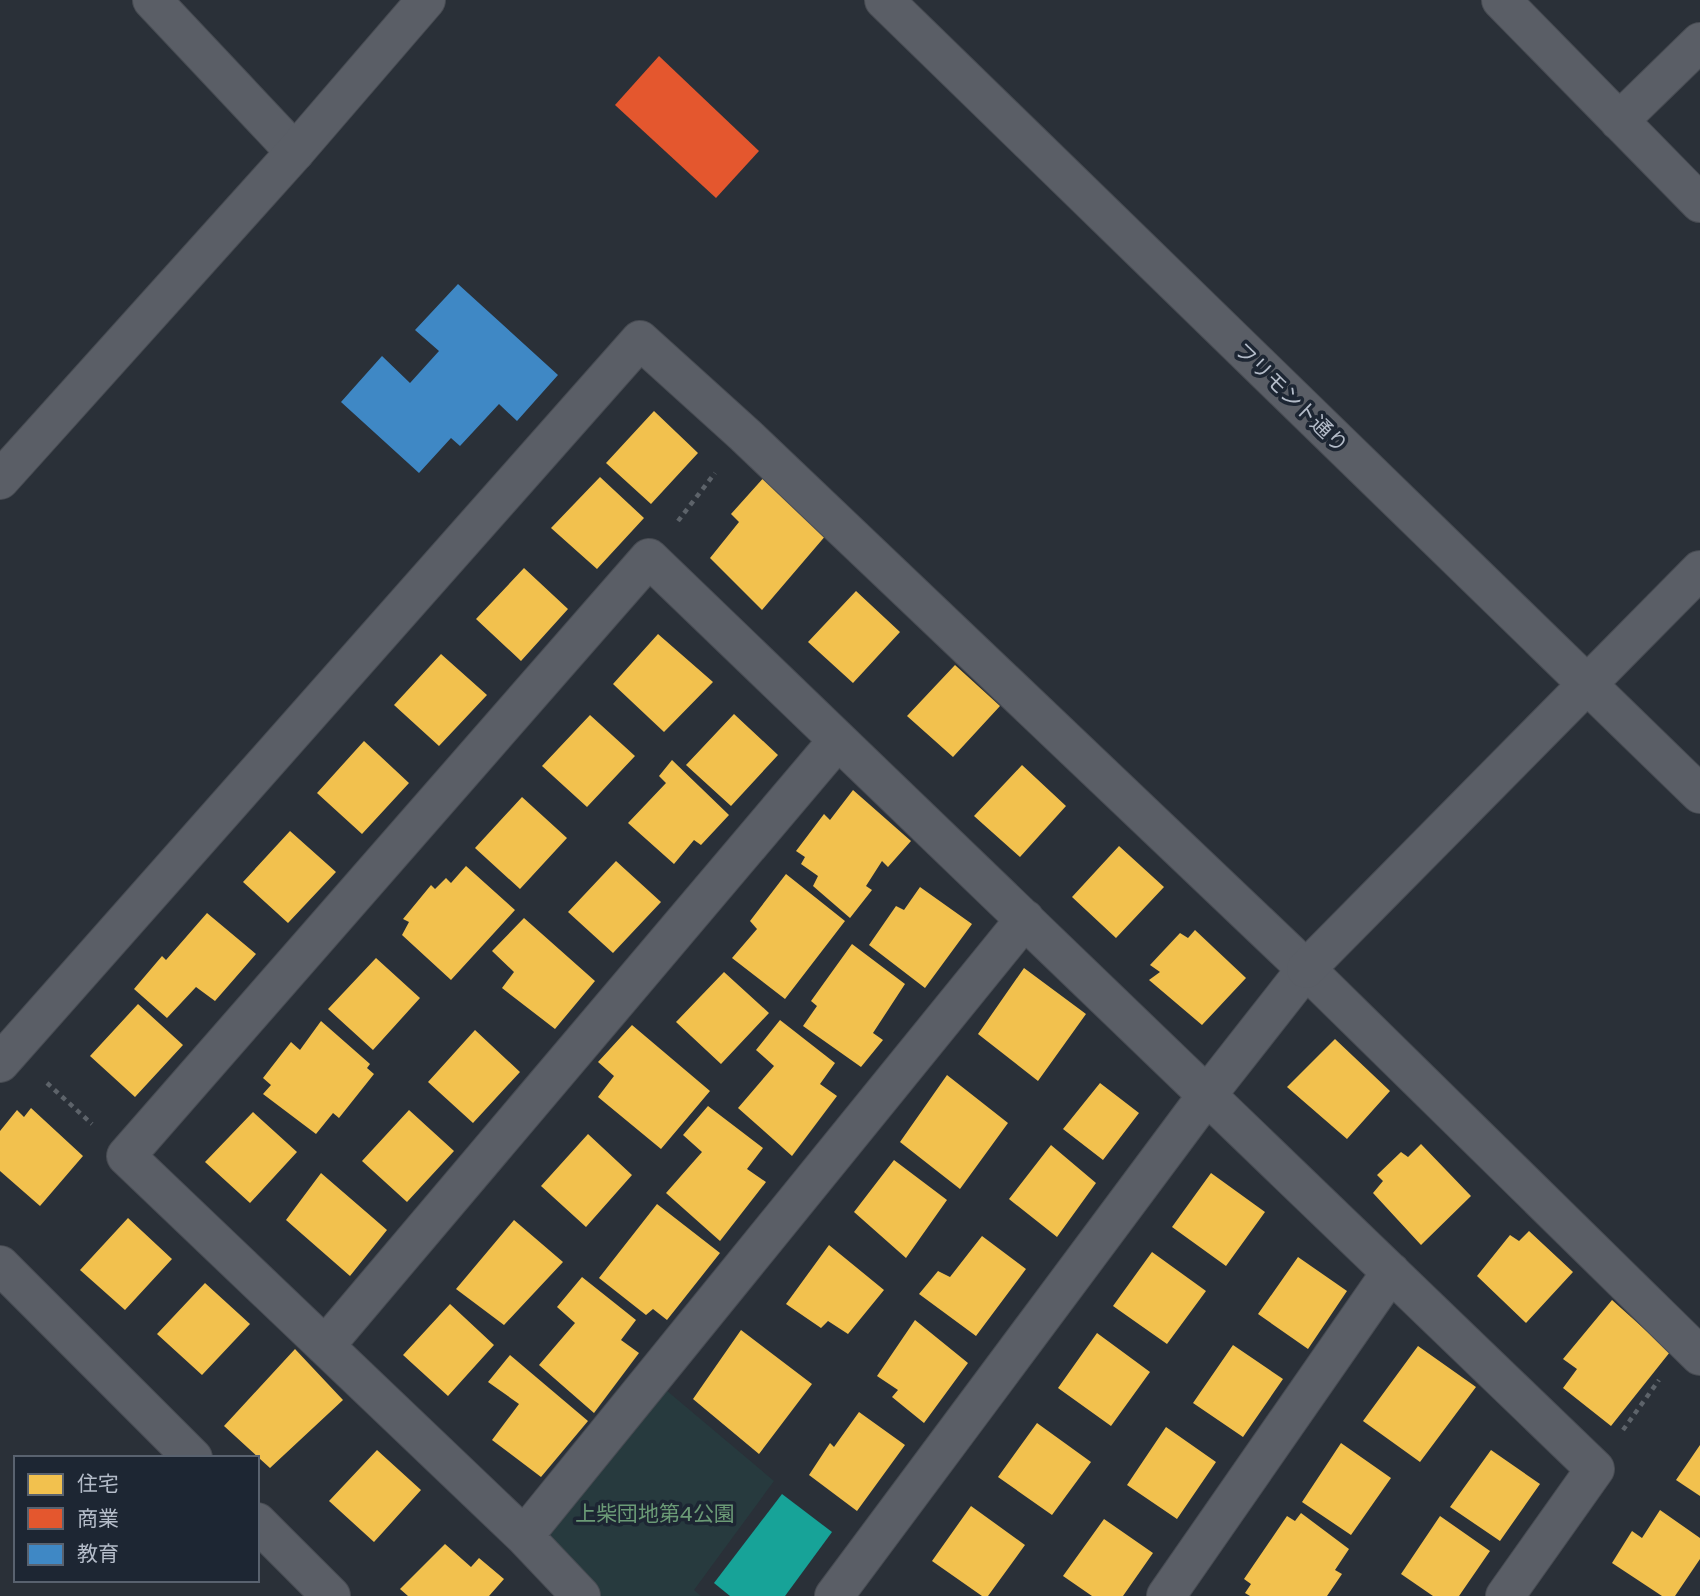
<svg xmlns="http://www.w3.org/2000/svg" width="1700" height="1596" viewBox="0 0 1700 1596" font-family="'Golos Text','Noto Sans JP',sans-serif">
	<rect width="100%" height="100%" fill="#2a3038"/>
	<!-- green -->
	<path fill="#273a3e" d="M660,1385L774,1481L694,1590L701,1596H598L544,1545L545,1524Z"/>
	<!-- homes -->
	<path fill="#f2c14e" d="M654,411L698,453L651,504L606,463Z
		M767,474L827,534L762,610L710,558L739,522L731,514Z
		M600,477L644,518L597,569L551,528Z
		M524,568L568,609L521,661L476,619Z
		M856,591L900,632L853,683L808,642Z
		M658,634L713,682L664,732L613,684Z
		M441,654L487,695L439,746L394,705Z
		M955,665L1000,706L953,757L907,716Z
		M734,714L778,755L731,806L686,765Z
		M590,715L635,756L587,807L542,766Z
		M364,741L409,783L362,834L317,793Z
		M672,760L729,815L701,845L694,840L674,864L628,823L666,783L659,776Z
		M1022,765L1066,806L1020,857L974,816Z
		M853,790L911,841L888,867L882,861L866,886L872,890L850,918L813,886L818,876L801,864L805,857L796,851L824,814L830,820Z
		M522,797L567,838L520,889L475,848Z
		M290,831L336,872L288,923L243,882Z
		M1119,846L1164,887L1116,938L1072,897Z
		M616,861L661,902L613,953L568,912Z
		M466,866L515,910L451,980L402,935L409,922L403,919L431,885L435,889L446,878L451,883Z
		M786,874L845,921L785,999L732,958L757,929L750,921Z
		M920,887L972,924L925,988L869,945L896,906L904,910Z
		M207,913L256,954L215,1001L196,987L167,1018L134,989L162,956L166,960Z
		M524,918L595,981L555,1029L502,988L514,972L492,951Z
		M1195,930L1246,978L1202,1025L1149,980L1160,972L1150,965L1180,933L1188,938Z
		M852,944L905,984L873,1033L883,1040L861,1067L803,1026L817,1006L811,1001Z
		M376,958L420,998L373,1050L328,1009Z
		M1024,968L1086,1014L1038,1081L978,1034Z
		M724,972L769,1013L721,1064L676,1022Z
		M138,1004L183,1045L135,1097L90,1056Z
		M780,1020L835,1063L820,1084L837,1096L792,1156L738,1108L774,1066L756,1050Z
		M321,1021L370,1064L367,1068L374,1074L339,1118L333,1113L316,1134L263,1094L271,1085L263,1078L291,1042L300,1050Z
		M632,1025L710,1091L661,1149L598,1097L614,1076L598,1062Z
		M475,1030L520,1072L473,1123L428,1082Z
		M1335,1039L1390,1091L1347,1139L1287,1087Z
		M947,1075L1008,1123L960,1189L900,1142Z
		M1100,1083L1139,1113L1103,1160L1063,1129Z
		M708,1106L763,1148L747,1169L766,1182L720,1241L666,1193L702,1152L683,1135Z
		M31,1108L83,1156L40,1206L0,1171V1131L17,1110L24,1117Z
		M409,1110L454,1151L407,1202L362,1161Z
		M253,1112L297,1152L250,1203L205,1162Z
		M588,1134L632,1175L586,1227L541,1186Z
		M1421,1144L1471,1196L1421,1245L1373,1193L1383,1181L1377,1175L1401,1152L1408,1157Z
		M1051,1145L1096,1183L1057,1237L1009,1199Z
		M894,1160L947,1200L906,1258L854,1212Z
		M321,1173L387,1230L350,1276L286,1220Z
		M1211,1173L1265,1212L1226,1266L1172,1227Z
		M657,1204L720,1253L667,1320L653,1309L646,1315L599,1278Z
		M128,1218L172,1259L125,1310L80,1270Z
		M514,1220L563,1262L504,1325L456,1289Z
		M1529,1231L1573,1272L1526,1323L1477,1276L1510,1235L1519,1241Z
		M982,1236L1026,1269L976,1336L919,1294L938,1271L950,1277Z
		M829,1245L884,1290L848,1334L828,1321L821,1328L786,1304Z
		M1152,1252L1206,1291L1167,1344L1113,1306Z
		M1298,1257L1347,1291L1308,1349L1258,1314Z
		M582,1277L636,1320L621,1340L639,1353L594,1413L539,1365L575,1323L557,1307Z
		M205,1283L250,1324L202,1375L157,1334Z
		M1612,1300L1670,1352L1611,1426L1563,1388L1577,1369L1563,1359Z
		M450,1304L494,1345L448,1396L403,1355Z
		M915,1320L968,1363L924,1423L892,1397L898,1390L877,1376Z
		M741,1330L812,1384L759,1454L693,1399Z
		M1097,1333L1150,1372L1111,1426L1058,1388Z
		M1233,1345L1283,1379L1243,1437L1193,1403Z
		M1418,1346L1476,1387L1420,1462L1363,1421Z
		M295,1349L343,1400L270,1468L224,1426Z
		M510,1355L588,1421L541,1477L492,1440L519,1404L488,1382Z
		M859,1412L905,1445L857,1511L809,1475L830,1443L834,1447Z
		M1037,1423L1091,1462L1052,1515L998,1477Z
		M1166,1427L1216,1462L1177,1519L1127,1485Z
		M1341,1443L1391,1478L1351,1535L1302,1502Z
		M1700,1445V1496L1676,1480Z
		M377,1450L421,1490L374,1542L329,1501Z
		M1491,1450L1540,1484L1500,1541L1450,1507Z
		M971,1506L1025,1545L988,1596H982L932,1561Z
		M1660,1510L1700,1538V1559L1675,1596H1662L1612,1563L1632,1531L1642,1538Z
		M1301,1513L1349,1549L1335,1570L1342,1574L1327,1596H1250L1245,1593L1251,1584L1244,1579L1287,1516L1295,1521Z
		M1440,1516L1490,1551L1459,1596H1433L1401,1574Z
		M1104,1519L1153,1553L1123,1596H1092L1063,1576Z
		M445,1544L471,1567L479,1558L504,1579L489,1596H408L400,1589Z"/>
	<!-- shops -->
	<path fill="#e4572e" d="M659,56L759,151L716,198L615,105Z"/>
	<!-- schools -->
	<path fill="#3f88c5" d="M458,284L558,375L517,421L499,404L460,446L451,438L419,473L341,402L382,356L410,383L439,351L415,330Z"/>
	<!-- public -->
	<path fill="#17a398" d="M782,1494L832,1532L785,1596H730L714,1583Z"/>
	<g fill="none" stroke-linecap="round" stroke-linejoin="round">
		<!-- minor casing -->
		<g stroke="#484c53" stroke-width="40">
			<path id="minor" d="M152,0L295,152
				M1501,0L1700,203
				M1619,121L1700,42
				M0,1063L640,340L745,435L1306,969L1700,1356
				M325,1346L838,740
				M524,1536L1025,919
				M581,1596L524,1536L126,1156L649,558L1595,1469L1505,1596
				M834,1596L1207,1095L1306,969
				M1166,1596L1391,1272"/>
		</g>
		<!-- tertiary casing -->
		<g stroke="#484c53" stroke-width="40">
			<path id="tertiary" d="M884,0L1700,794
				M0,480L295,152L426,0
				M1306,969L1700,570
				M0,1265L193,1458
				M257,1522L331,1596"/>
		</g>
		<!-- path -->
		<path stroke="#5d636a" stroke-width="4.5" stroke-dasharray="5 5" stroke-linecap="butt" d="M678,521L715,473
			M47,1083L92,1124
			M1623,1430L1659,1380"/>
		<!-- minor -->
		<use href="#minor" stroke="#5a5e66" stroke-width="38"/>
		<!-- tertiary -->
		<use href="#tertiary" stroke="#5a5e66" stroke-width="38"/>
	</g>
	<g text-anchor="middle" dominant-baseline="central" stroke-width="7" stroke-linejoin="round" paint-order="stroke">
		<!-- street labels -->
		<g font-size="21" fill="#b4bcc9" stroke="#1d2633">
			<text transform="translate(1292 397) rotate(44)">フリモント通り</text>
		</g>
		<!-- park labels -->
		<g font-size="21" fill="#6b9a76" stroke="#1d2633">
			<text x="655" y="1513">上柴団地第4公園</text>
		</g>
	</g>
	<!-- legend -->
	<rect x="14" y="1456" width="245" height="126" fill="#1d2633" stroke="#59626f" stroke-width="2"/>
	<rect x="28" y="1474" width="35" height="21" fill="#f2c14e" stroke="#59626f" stroke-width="2"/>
	<text x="77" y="1491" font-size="21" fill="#b4bcc9">住宅</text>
	<rect x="28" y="1508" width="35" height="21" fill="#e4572e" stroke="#59626f" stroke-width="2"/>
	<text x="77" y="1526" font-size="21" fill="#b4bcc9">商業</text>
	<rect x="28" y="1544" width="35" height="21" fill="#3f88c5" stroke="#59626f" stroke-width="2"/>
	<text x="77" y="1561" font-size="21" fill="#b4bcc9">教育</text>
</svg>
